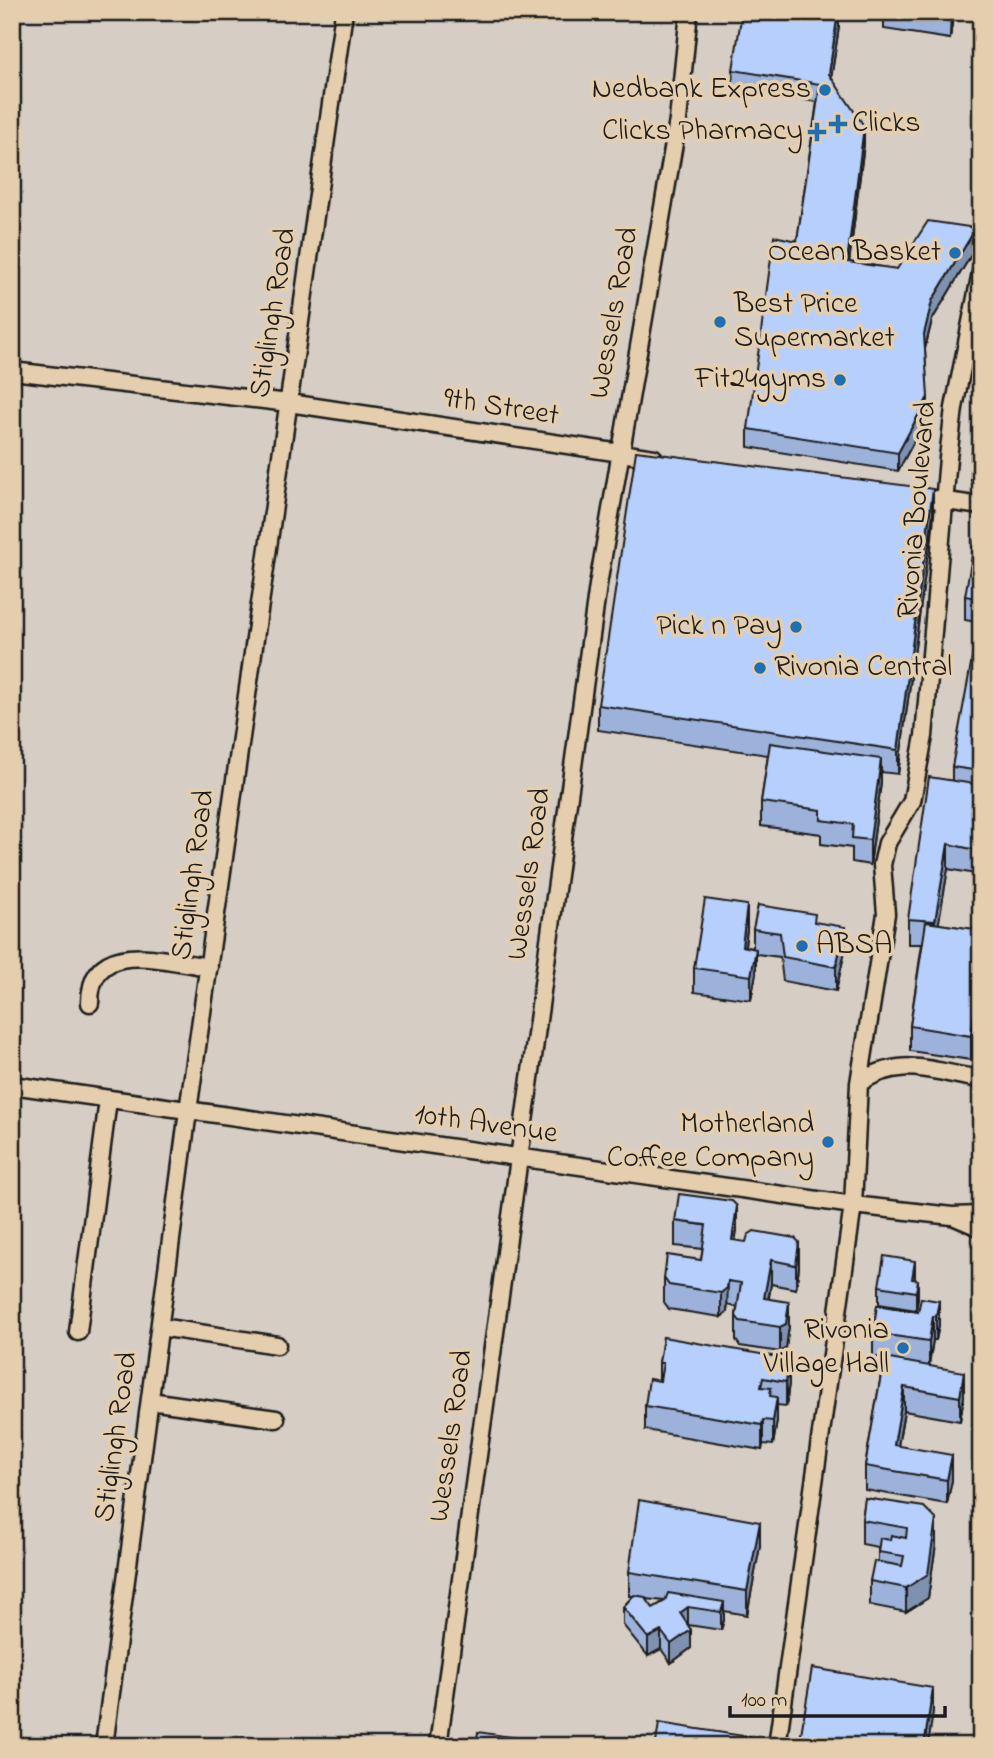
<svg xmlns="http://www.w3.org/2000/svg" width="993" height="1758" viewBox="0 0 993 1758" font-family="'Indie Flower',sans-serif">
	<rect width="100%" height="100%" fill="#d6cec5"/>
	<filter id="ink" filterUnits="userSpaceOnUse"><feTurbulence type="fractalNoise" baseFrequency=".0143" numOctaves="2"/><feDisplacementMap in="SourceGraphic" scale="14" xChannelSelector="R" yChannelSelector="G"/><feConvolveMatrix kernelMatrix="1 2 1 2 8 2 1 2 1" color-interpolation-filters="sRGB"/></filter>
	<g filter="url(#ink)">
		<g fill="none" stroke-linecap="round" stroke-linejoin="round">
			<!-- minor casing -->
			<g stroke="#1c1c1c" stroke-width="21">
				<path id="minor" d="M12,371L289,403L654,458
					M912,496L981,506
					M90,1003C90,935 166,962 209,967
					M859,1083C902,1054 934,1073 981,1079
					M12,1085L853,1205L952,1216L981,1215
					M955,1217L981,1228
					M160,1327L277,1345
					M78,1332L108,1100
					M150,1401L276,1419
					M104,1746L188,1111L344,12
					M438,1746L598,585L678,120L689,12
					M777,1746L853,1205L859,1083L886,914L882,865L887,843L912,801L924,736L948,458L954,408L981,272"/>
			</g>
			<!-- minor -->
			<use href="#minor" stroke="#e4cead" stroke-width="16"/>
		</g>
		<!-- wall -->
		<path fill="#9db2da" stroke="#1c1c1c" stroke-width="2" fill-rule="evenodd" d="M839,12V27L831,78L864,144L849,262L897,269L976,247L932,320L925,349L928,415L898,471L748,447V429L797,241L817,102L733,88V70Z
			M884,12H981V20L953,16L950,39L884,29Z
			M981,403V492L971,481V457Z
			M933,514L898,774L881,772V783L870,865L852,862V848L821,844V834L761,826V802L768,755L598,730V705Z
			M981,541V623L965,620V596Z
			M981,649V875L948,869L938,924L981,930V1011H978L971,1060L910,1051V1026L922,944H908V919L952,781V767Z
			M815,922L845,951L836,991L783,981L780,957L756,954V973L751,1000L694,992V968L747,929L745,947L753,948V929Z
			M675,1221L737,1230L735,1240L799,1267L796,1289L771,1284L769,1298L789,1326L786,1348L780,1352L740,1346L736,1340V1316L737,1307L728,1305L727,1312L721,1317L669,1309L664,1302V1278L701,1260L703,1249L675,1246Z
			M915,1279L918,1298L916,1310L879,1304V1286Z
			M939,1301V1325L936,1340H933L929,1365L964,1396L960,1421L904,1411L898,1446L952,1480L947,1504L865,1490V1466L884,1358L873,1357V1333L918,1312Z
			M663,1337L789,1383L786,1406L777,1405V1421L773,1445L763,1444L762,1450L645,1430V1406L659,1381V1363Z
			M865,1498L936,1544L928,1598L906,1612L870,1605V1581L878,1562V1547L862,1544V1520Z
			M760,1546L747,1615L724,1611V1620L721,1630L688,1625L691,1648L671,1663L661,1649L648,1656L623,1625V1607L633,1596H629V1572ZM646,1599L664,1601L653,1608Z"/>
		<!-- shaded-wall -->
		<path fill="#7f91b1" stroke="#1c1c1c" stroke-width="2" d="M838,12L839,27L829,93V74Z
			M951,12H953V16L950,39Z
			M864,126V144L847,280V262Z
			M976,228V247L932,320L924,352V334L932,301Z
			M928,397V415L898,471V453Z
			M933,489V514L898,774V750Z
			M881,759V783L870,865V840Z
			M948,844V869L935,945V921Z
			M747,905V929L742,970V946Z
			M845,927V951L836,991V967Z
			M756,949V973L751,1000V976Z
			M978,987V1011L971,1060V1036Z
			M737,1206V1230L732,1264V1240Z
			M799,1242V1267L796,1289V1265Z
			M771,1260V1284L764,1322V1298Z
			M915,1261V1279L913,1292L912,1279Z
			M918,1280V1298L916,1310V1292Z
			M728,1281L727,1312L721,1317V1293Z
			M939,1301V1325L936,1340V1316Z
			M789,1302V1326L786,1348L780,1352V1327Z
			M933,1316V1340L929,1365V1341Z
			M789,1359V1383L786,1406V1382Z
			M964,1372V1396L960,1421V1397Z
			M904,1387V1411L894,1469V1445Z
			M777,1397V1421L773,1445V1421Z
			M763,1420V1444L762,1450V1425Z
			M952,1455V1480L947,1504V1480Z
			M936,1519V1544L928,1598L906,1612V1588Z
			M760,1522V1546L747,1615V1591Z
			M724,1602V1620L721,1630V1612Z
			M688,1607V1625L680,1613Z
			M691,1630V1648L671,1663V1644Z
			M661,1631V1649L648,1656V1638Z
			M933,1688V1712L928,1746H924Z"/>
		<!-- building -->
		<path fill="#b6cffd" stroke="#1c1c1c" stroke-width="2" d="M742,12H838L829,74L864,126L847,262L897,269L928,221L976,228L932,301L924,334L928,397L898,453L748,429L774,236L797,241L820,84L733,70Z
			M893,12H951L950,20Z
			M981,403V468L971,457Z
			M636,451L933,489L898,750L598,705Z
			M975,540L981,541V599L965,596Z
			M974,648L981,649V771L952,767Z
			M770,743L881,759L870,840L852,838L853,824L821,820V810L761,802Z
			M929,777L981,785V851L948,844L935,921L908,919Z
			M705,899L747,905L742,946L756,949L751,976L694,968Z
			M758,905L815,914L814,922L845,927L836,967L783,957L780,933L753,929Z
			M926,922L981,930V987H978L971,1036L910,1026Z
			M679,1194L732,1201L737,1206L732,1240L746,1242L748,1235L754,1231L795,1238L799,1242L796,1265L771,1260L764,1298L789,1302L786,1324L780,1327L740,1321L736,1316L741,1283L728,1281L727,1288L721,1293L669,1285L664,1278L667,1255L701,1260L706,1225L675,1221Z
			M884,1256L915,1261L912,1279L918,1280L916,1292L879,1286Z
			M921,1298L939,1301L936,1316H933L929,1341L873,1333L877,1305L918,1312Z
			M663,1337L789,1359L786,1382L763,1378L761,1387L771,1388L770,1396L777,1397L773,1421L763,1420L762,1425L645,1406L649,1379L660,1381L663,1363H659Z
			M884,1358L964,1372L960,1397L904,1387L894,1445L952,1455L947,1480L865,1466Z
			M865,1498L924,1507L936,1519L928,1574L906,1588L870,1581L874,1561L902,1566L904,1556L878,1552L880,1538L890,1540L891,1535L906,1538L907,1528L862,1520Z
			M639,1500L760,1522L747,1591L629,1572Z
			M668,1593L724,1602L721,1612L688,1607L680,1613L691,1630L671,1644L661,1631L648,1638L623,1607L634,1595L645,1597L653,1608L665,1601Z
			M812,1668L933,1688L924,1746H799Z
			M659,1723L750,1737L748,1746H639L640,1743H656Z
			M478,1732L556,1744L555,1746H476Z"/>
	</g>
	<!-- markers -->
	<g fill="#1f6fb2" stroke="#e4cead" stroke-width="2.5">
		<circle cx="825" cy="90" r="7"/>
		<path d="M834.5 113.5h7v7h7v7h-7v7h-7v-7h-7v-7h7z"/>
		<path d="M813.5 121.5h7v7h7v7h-7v7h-7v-7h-7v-7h7z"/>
		<circle cx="955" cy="253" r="7"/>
		<circle cx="720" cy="322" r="7"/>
		<circle cx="840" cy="380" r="7"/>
		<circle cx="796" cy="627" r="7"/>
		<circle cx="760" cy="668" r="7"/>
		<circle cx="802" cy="946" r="7"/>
		<circle cx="828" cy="1142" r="7"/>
		<circle cx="903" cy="1348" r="7"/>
	</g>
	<g text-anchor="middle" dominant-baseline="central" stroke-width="7" stroke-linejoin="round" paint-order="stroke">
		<!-- poi labels -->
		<g font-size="30" fill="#1c1c1c" stroke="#e4cead" text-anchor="end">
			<text x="811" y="90">Nedbank Express</text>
			<text x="852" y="124" text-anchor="start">Clicks</text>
			<text x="803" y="132">Clicks Pharmacy</text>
			<text x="941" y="253">Ocean Basket</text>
			<text x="734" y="305" text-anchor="start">Best Price<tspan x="734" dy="34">Supermarket</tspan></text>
			<text x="826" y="380">Fit24gyms</text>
			<text x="782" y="627">Pick n Pay</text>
			<text x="774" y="668" text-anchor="start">Rivonia Central</text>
			<text x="816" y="946" text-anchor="start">ABSA</text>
			<text x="814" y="1125">Motherland<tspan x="814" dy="34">Coffee Company</tspan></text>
			<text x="889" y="1331">Rivonia<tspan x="889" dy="34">Village Hall</tspan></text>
		</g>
		<!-- street labels -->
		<g font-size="30" fill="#1c1c1c" stroke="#e4cead">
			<text transform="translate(274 313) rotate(-81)">Stiglingh Road</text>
			<text transform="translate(615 313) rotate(-80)">Wessels Road</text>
			<text transform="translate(501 408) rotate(9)">9th Street</text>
			<text transform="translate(918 510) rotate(-85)">Rivonia Boulevard</text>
			<text transform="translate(530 874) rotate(-82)">Wessels Road</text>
			<text transform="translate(194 875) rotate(-82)">Stiglingh Road</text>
			<text transform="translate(486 1125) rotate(8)">10th Avenue</text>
			<text transform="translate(452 1436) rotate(-82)">Wessels Road</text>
			<text transform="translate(117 1437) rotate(-82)">Stiglingh Road</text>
		</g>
	</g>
	<!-- margin -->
	<rect width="993" height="1758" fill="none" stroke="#e4cead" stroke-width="42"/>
	<rect x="21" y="21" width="951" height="1716" fill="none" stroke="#1c1c1c" stroke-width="2.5" filter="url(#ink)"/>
	<!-- scale -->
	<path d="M730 1706v10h215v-10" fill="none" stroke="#1c1c1c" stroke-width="3.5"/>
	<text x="741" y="1706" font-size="21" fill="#1c1c1c" stroke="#e4cead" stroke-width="5" paint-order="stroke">100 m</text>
</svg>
